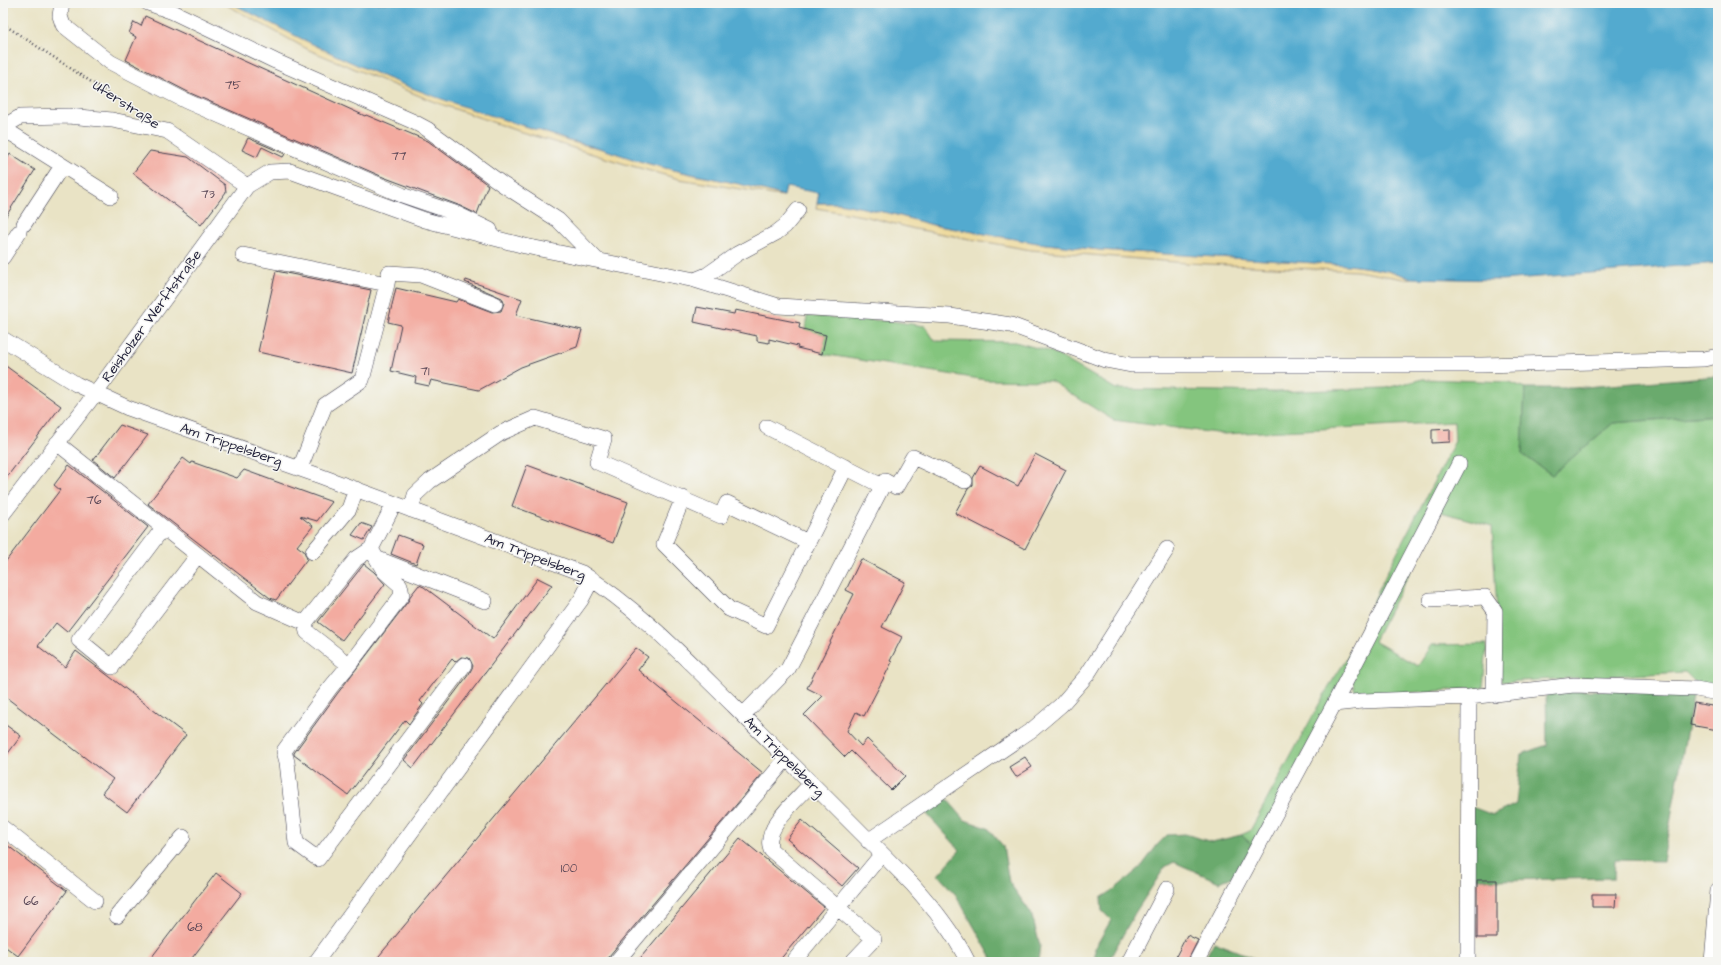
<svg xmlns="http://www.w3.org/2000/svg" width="1721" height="965" viewBox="0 0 1721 965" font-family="'Architects Daughter',sans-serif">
	<rect width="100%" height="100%" fill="#f6f6f2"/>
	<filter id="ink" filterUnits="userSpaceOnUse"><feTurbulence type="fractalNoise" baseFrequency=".025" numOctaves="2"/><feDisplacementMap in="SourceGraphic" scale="8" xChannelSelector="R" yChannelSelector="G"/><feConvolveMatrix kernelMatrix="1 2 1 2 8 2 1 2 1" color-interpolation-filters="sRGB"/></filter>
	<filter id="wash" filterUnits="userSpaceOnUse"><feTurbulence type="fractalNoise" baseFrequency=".012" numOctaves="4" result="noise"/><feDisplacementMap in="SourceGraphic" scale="16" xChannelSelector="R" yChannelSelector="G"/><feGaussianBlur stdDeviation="0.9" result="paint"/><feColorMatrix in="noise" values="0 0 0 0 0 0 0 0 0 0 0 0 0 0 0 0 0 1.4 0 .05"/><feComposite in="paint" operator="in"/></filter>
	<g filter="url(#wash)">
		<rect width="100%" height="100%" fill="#e9e3c5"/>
		<!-- green -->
		<path fill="#84c57e" stroke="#53745c" d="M807,316L891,321L925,326L935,341L1015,342L1052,352L1116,389L1274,392L1386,388L1423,379L1510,382L1525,388L1522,454L1552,475L1613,423L1718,415V689L1700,687L1685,672L1501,682L1492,526L1441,512L1374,641L1418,666L1432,645L1487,644L1483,688L1356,696L1349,665L1255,847L1241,835L1250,831L1329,686L1346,660L1390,566L1455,441L1454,422L1224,434L1113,420L1051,381L986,380L822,354L826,335L805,330Z"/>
		<!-- forest -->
		<path fill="#6baa6d" stroke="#466654" d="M1718,376V415L1613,423L1552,475L1522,454L1525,388H1573Z
			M1546,690L1694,691L1663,861L1615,860L1614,878L1497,880L1472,878V807L1493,815L1516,804L1521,754L1547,745Z
			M946,798L965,820L988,828L1003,846L1009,882L1031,913L1040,945L1038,962H994L956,895L938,875L960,850L926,813Z
			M1185,834L1212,842L1241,835L1255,847L1247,867L1230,878L1219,882L1174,862L1165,867L1135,913L1108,962H1095V948L1111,920L1102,911L1101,898L1115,889L1141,867L1158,844L1167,835Z
			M1214,942L1264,962H1203Z"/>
		<!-- sand -->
		<path fill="#eeda9e" stroke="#887e6c" d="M223,3H231L345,59L387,78L499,118L556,136L567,141L603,149L649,164L699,176L757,187L784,196L772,195L759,192L679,179L625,164L515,130L432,101L309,50Z
			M817,203H839L893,214L933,225L1038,243L1100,250L1349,265C1371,268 1391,270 1411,278L1404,279L1357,271L1187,263L1031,250L915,229L868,217L816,208Z"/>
		<!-- water -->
		<path fill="#52aacf" stroke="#3a6685" d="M231,3H1718V263L1501,280L1411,278C1391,270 1371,268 1349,265L1100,250L1038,243L933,225L893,214L839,203H817L819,193L786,187L784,196C740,182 694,176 650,164C634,160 619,154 603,149C588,144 571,143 556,136C499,118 442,101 387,78C334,56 282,29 231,3Z"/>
		<g id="blocks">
			<!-- building -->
			<path fill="#f3aba0" d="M145,16L365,116L366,115L428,141L488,185L477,214L458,205L383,177L190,93L126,60L136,37L129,33L134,22L141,26Z
				M248,138L285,154L283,157L262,147L257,157L242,150Z
				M150,151L188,157L225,185L226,192L201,225L133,173Z
				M10,154L35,170L3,221V166Z
				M276,271L371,290L352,373L258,352Z
				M466,280L522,299L516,315L582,330L577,347L521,367L479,390L431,380L429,386L415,383L416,377L391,371L401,325L388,322L396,288L456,302L458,299L492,312L501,311L504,303L502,298L465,282Z
				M697,307L734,314L735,310L800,323L799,328L826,335L822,354L797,348L798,346L769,339V343L757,341V336L694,322Z
				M3,364L61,406L3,482Z
				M120,425L148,435L115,478L93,460Z
				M1450,429V442L1432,443V430Z
				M1035,454L1066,470L1025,549L955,513L968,489L973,485V478L980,466L1018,486Z
				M183,458L191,464L192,462L237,478L244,470L332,502L317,521L300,516L313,526L297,546L304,551L307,559L276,600L270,598L148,504Z
				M69,465L148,527L67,632L56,623L38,646L65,667L76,651L186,735L127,812L102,793L113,779L3,695V565L60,490L54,485Z
				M527,465L628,502L613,543L512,506Z
				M361,523L372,527L364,540L352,535Z
				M398,535L423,544L416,564L391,554Z
				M861,559L905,582L882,627L902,637L890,661L892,662L864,716L856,712L847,731L861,746L867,739L905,776L891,790L851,751L845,757L804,715L823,696L807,688L854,594L846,590Z
				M364,564L374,572L385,584L342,640L318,622Z
				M538,578L552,585L413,768L404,760L469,674L473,666L469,658L461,657L455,662L452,659L420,701L423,704L409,724L405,720L348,795L294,755V753L337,694L409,600L411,595L419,585L424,587L493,639Z
				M636,648L648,657L638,670L763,773L609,956L607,962H374Z
				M1694,703L1718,707V730L1690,725Z
				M3,723L21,736L3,760Z
				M1025,757L1032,767L1016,777L1009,767Z
				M802,820L858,868L842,886L787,839Z
				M740,838L824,907L778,962H637Z
				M3,842L67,891L18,956L3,945Z
				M216,873L242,893L189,962H148Z
				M1477,880H1497V938H1477Z
				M1592,894H1616L1615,907H1592Z
				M1187,935L1198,940L1187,962H1173Z"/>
		</g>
	</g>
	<g filter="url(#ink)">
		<use href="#blocks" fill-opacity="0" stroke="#403f50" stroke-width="1"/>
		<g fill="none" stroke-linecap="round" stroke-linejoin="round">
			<!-- minor casing -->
			<g stroke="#403f50" stroke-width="16">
				<path id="minor" d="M62,3L60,16L63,25L110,62L186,101L402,195L455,213L490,230
					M148,3L173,12L275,61L412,121L427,129L502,184L558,220L596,259
					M3,127L20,117L68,116L112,120L167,131L247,186
					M3,131L14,135L111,196
					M24,224L62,166
					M243,255L387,284L362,380L325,405L300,468
					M3,257L19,232
					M695,280L707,275L737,254L776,233L785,226L798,210
					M387,284L389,273L421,275L495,304
					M3,339L76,384L128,408L320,476L582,573C639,609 687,660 735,707C794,766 854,825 913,885C935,910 953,932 968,962
					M767,427L882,486
					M57,443L257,602L305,623
					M683,498L664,544L729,609L766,626L846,467
					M411,510L415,495L430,481L501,433L535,418L604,439L597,462L721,516L727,503L808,542
					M3,514L95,394L247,186L270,172L290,171L425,220L525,246L695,280L778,306L950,316L1011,325L1105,360L1131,365H1482L1704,359L1718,356
					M163,528L79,640L112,667L198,555
					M371,549L384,571L400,585L402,595L349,665L307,632L305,623L356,559L371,549L394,504
					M313,552L349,509L356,489
					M378,559L485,601
					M1430,600L1485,597L1495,611L1494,695
					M349,665L330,688L284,751L287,762L296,843L318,859L464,665
					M1334,704L1459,464
					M743,715L788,669L885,481L896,487L913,457L965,481
					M811,784C798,799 762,828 771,850L874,939L852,962
					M3,828L95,901
					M868,841L1033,729L1061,705L1087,675L1167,549
					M117,916L183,837
					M316,962L581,600L592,579
					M616,962L786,759
					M793,962L882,854
					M1129,962L1167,889
					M1196,962L1334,704L1362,701L1469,697L1574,685L1696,689L1718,693
					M1468,962L1469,697
					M1712,962L1718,890"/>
			</g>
			<!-- path -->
			<path stroke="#403f50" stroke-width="2.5" stroke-dasharray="1 3" stroke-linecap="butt" d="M3,24L131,108"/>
			<!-- minor -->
			<use href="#minor" stroke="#fff" stroke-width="15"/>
		</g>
	</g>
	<g text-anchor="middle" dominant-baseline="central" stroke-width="3" stroke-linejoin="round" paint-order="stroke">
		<!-- number labels -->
		<g font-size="12" fill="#564454">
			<text x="233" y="85">75</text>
			<text x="399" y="156">77</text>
			<text x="208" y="194">73</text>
			<text x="425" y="371">71</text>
			<text x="94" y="500">76</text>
			<text x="569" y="868">100</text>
			<text x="31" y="901">66</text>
			<text x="195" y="927">68</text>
		</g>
		<!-- street labels -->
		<g font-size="14" fill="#22223b" stroke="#f6f6f2">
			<text transform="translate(126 105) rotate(33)">Uferstraße</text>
			<text transform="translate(152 316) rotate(-54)">Reisholzer Werftstraße</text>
			<text transform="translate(231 445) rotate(19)">Am Trippelsberg</text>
			<text transform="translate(535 557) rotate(21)">Am Trippelsberg</text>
			<text transform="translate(784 757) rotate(45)">Am Trippelsberg</text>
		</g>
	</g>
	<!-- margin -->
	<rect width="1721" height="965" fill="none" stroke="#f6f6f2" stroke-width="16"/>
</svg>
